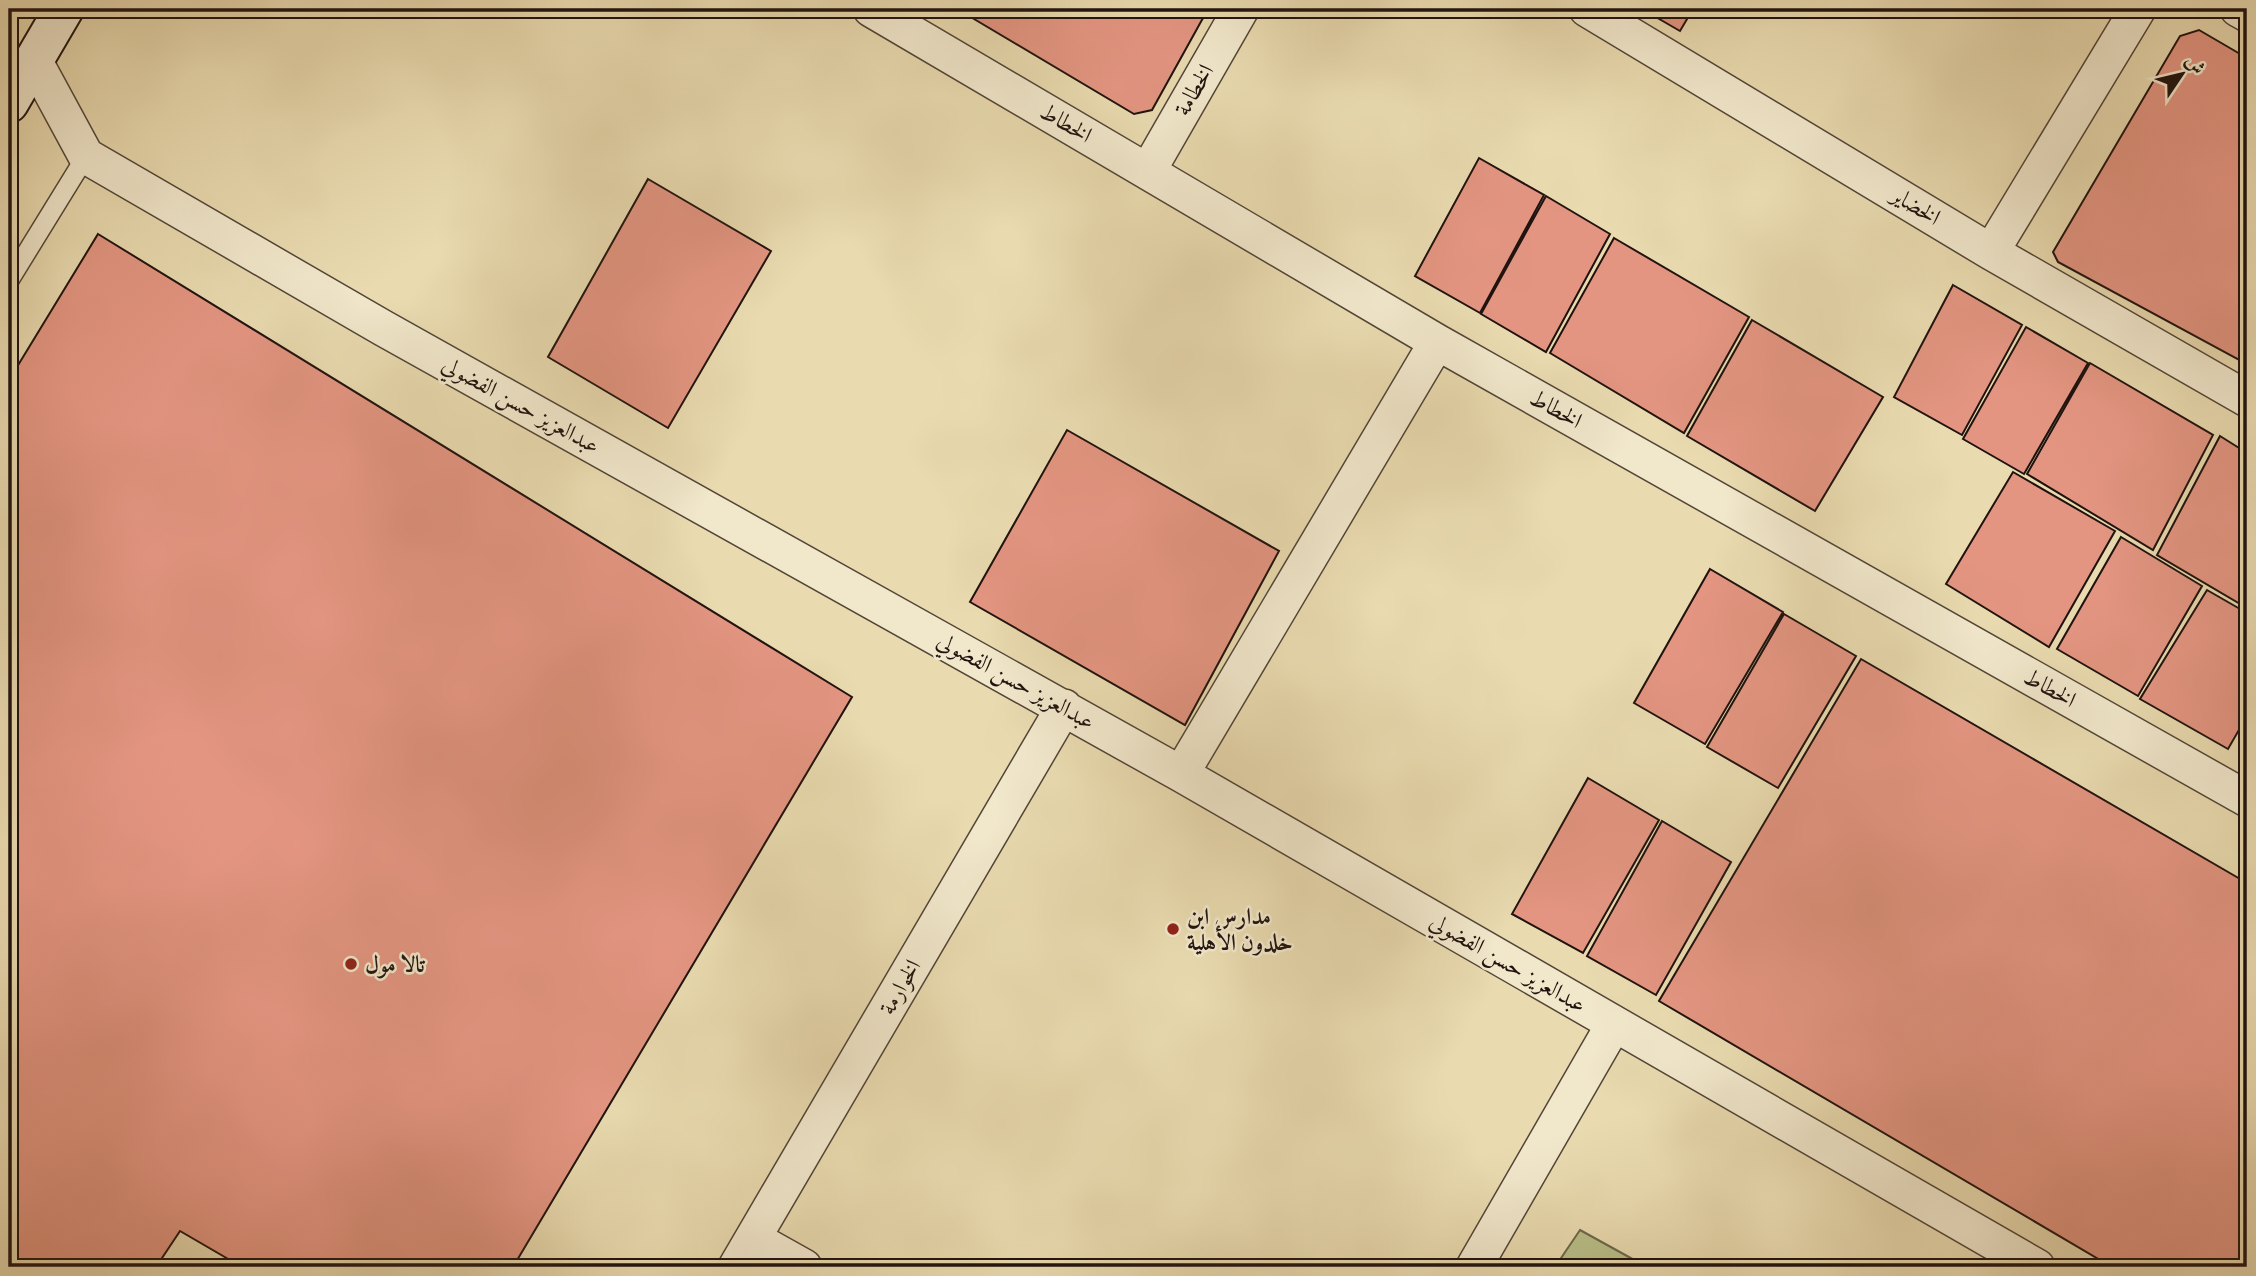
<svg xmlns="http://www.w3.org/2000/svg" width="2256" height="1276" viewBox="0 0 2256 1276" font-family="'IM FELL Double Pica',Amiri,serif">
	<rect width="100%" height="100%" fill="#e9daaf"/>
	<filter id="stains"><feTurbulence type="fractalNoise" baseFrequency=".00286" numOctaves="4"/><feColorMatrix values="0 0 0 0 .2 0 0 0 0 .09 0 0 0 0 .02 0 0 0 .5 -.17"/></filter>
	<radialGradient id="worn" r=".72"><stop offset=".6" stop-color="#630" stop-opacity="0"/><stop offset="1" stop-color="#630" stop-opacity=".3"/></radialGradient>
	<!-- green -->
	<path fill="#b9be88" stroke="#6c684c" stroke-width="2" d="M1580,1230L1647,1267H1555Z"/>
	<!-- building -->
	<path fill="#e39581" stroke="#20130f" stroke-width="2" d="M967,9H1208L1152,110L1134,114L964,13Z
		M1642,9H1693L1680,31Z
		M2199,30L2247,58V349L2241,361L2058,262L2053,252L2180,36Z
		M1479,158L1544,195L1480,313L1415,276Z
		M648,179L771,251L668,428L548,357Z
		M1546,196L1610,234L1546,352L1481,314Z
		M98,234L852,697L513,1267H242L180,1231L156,1267H9V380Z
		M1614,238L1749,317L1684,433L1550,353Z
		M1953,285L2022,325L1962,435L1894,397Z
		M1752,320L1883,397L1815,511L1687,436Z
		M2026,327L2088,363L2024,474L1963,439Z
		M2090,363L2213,435L2153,550L2027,474Z
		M1067,430L1279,551L1185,725L970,602Z
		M2220,436L2247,453V608L2157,555Z
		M2013,472L2115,531L2049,647L1946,584Z
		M2121,537L2202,586L2138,696L2057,649Z
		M1710,569L1783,612L1705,744L1634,703Z
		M2207,590L2247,613V716L2228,749L2140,699Z
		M1784,614L1856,656L1778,788L1707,747Z
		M1861,659L2247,883V1267H2112L1659,1001Z
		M2247,744V760L2241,756Z
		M1588,778L1659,820L1583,953L1512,914Z
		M1662,821L1731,862L1656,995L1587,956Z"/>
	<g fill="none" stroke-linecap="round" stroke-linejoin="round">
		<!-- lane casing -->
		<g stroke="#524537" stroke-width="21">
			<path id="lane" d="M9,281L86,156"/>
		</g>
		<!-- street casing -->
		<g stroke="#524537" stroke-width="38">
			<path id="street" d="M871,9L1437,342L2247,799
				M1587,9L1991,252L2247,399
				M2238,9L2247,14
				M34,60L86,156L383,328L1181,774L2037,1267
				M1148,171L1241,9
				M1991,252L2138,9
				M1181,774L1437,342
				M754,1239L804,1267
				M736,1267L1064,707
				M1474,1267L1614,1024"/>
		</g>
		<!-- secondary casing -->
		<g stroke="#20130f" stroke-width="42">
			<path id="secondary" d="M9,103L64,9"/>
		</g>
		<!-- lane -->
		<use href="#lane" stroke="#f1e7cb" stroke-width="18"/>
		<!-- street -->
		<use href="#street" stroke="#f1e7cb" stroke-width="35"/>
		<!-- secondary -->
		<use href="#secondary" stroke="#f1e7cb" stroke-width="38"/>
	</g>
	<!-- markers -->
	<g fill="#8f2418" stroke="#f1e7cb" stroke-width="2.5">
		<circle cx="1173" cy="929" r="7"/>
		<circle cx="351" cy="964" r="7"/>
	</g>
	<g text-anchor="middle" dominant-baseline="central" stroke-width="5" stroke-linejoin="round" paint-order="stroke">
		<!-- street labels -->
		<g font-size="23" fill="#20130f" stroke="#f1e7cb">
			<text transform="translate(1194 90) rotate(-60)">الخطامة</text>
			<text transform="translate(1066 123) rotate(30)">الخطاط</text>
			<text transform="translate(1916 206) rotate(31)">الخضاير</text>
			<text transform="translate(521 405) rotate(29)">عبدالعزيز حسن الفضولي</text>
			<text transform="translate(1556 409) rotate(29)">الخطاط</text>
			<text transform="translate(1016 681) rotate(29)">عبدالعزيز حسن الفضولي</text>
			<text transform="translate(2050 688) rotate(29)">الخطاط</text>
			<text transform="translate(1508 963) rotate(30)">عبدالعزيز حسن الفضولي</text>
			<text transform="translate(900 987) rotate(-60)">الخوارمة</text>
		</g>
		<!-- poi labels -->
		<g font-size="23" font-weight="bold" fill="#20130f" stroke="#f1e7cb" text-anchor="start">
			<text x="1187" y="916">مدارس ابن<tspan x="1187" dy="26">خلدون الأهلية</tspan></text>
			<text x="365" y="964">تالا مول</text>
		</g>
	</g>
	<!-- margin -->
	<rect width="2256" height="1276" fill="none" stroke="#e9daaf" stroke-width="35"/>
	<rect x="10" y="10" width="2235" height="1255" fill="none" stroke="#20130f" stroke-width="3.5"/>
	<rect x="18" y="18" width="2221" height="1241" fill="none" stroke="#20130f" stroke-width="2"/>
	<!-- north arrow -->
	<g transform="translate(2182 74) rotate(55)" stroke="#f1e7cb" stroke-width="5" paint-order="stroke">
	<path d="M0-5L12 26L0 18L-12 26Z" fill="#20130f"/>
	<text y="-10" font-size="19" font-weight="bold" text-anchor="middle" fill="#20130f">ش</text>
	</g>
	<rect width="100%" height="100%" filter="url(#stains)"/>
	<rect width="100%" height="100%" fill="url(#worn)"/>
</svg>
